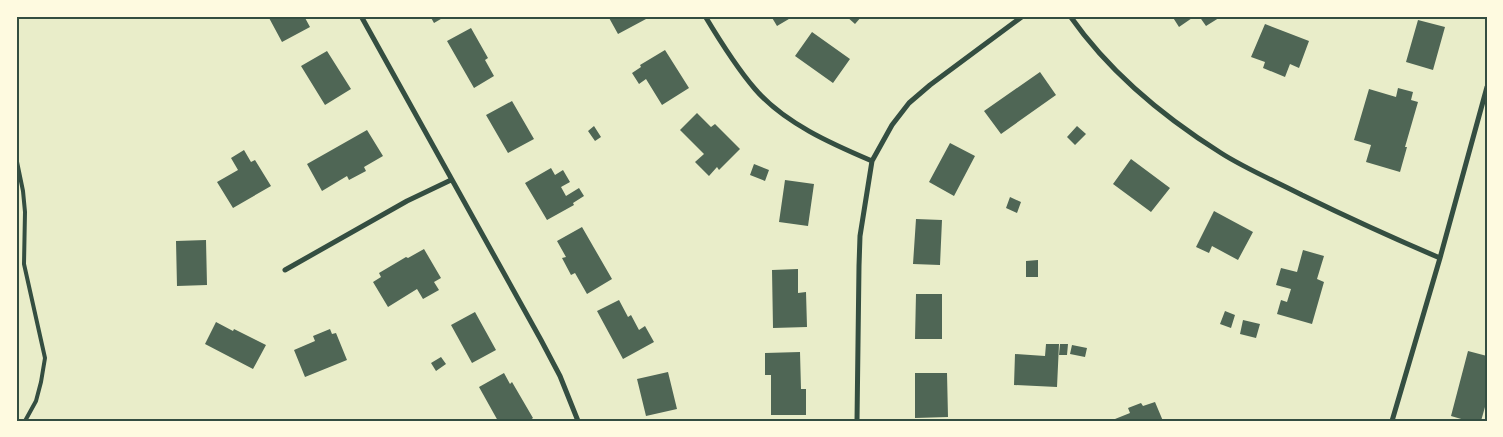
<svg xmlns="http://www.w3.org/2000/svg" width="1503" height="437" viewBox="0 0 1503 437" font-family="Manrope,sans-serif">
	<rect width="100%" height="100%" fill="#e9edc9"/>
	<!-- building -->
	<path fill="#4f6655" d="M268,16H304L310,27L282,42Z
		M430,16H446L434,23Z
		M608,16H645L646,19L618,34Z
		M771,16H794L777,26Z
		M846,16H862L855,24Z
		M1172,16H1195L1179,27Z
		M1199,16H1222L1206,26Z
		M1418,20L1445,27L1433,70L1406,62Z
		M1265,24L1309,41L1299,68L1290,64L1285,77L1263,68L1265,62L1251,57Z
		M471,28L488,58L485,60L494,76L474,88L447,41Z
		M812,32L850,59L833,83L795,56Z
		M665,50L689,88L662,105L646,79L639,84L632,73L641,67L640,65Z
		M327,51L351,89L325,105L301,66Z
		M1040,72L1056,95L1001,134L984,111Z
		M1398,88L1413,92L1411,100L1418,102L1405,147H1407L1400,172L1366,162L1371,145L1354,140L1369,89L1396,97Z
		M512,101L534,139L508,153L486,115Z
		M697,113L711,127L715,124L740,149L719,170L717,167L709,176L695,162L704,154L680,130Z
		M594,126L601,137L595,141L588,131Z
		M1077,126L1086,134L1075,145L1067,137Z
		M367,130L383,156L364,167L366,171L349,180L347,176L322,191L307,164Z
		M950,143L975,156L954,196L929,182Z
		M244,150L251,162L255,160L271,186L233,208L217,182L238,170L231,158Z
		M1131,159L1170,188L1151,212L1113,184Z
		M754,164L769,170L765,181L750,175Z
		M551,168L555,175L563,170L570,182L561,187L566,196L579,188L584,196L573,203L574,205L547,220L525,183Z
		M785,180L814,184L808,226L779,222Z
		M1010,197L1021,202L1017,213L1006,208Z
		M1214,211L1253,232L1238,260L1212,246L1209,253L1196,247Z
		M916,219L942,220L940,265L913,264Z
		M582,227L612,279L587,294L575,273L571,275L562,258L566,257L557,241Z
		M206,240L207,285L177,286L176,241Z
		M424,249L441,278L434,282L439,290L423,299L417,289L388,307L373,282L381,277L379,273L406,257L408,258Z
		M1303,250L1324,256L1317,279L1324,282L1312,324L1277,314L1281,300L1287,302L1291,289L1276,285L1281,268L1297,272Z
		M1038,260V277H1026V261Z
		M798,269V293L806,292L807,327L773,328L772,270Z
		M916,294H942V339H915Z
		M619,300L628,317L631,315L639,330L645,326L654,342L623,359L597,311Z
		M1225,311L1235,315L1231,328L1220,324Z
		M475,312L496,350L472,363L451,325Z
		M1243,320L1260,324L1256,338L1240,334Z
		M216,322L233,331L234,329L266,345L253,369L205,344Z
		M330,329L332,334L336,333L347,360L305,377L294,350L315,341L313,336Z
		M1046,344H1059L1057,387L1014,385L1015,354L1045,356Z
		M1060,344H1068L1067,355H1059Z
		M1072,345L1087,348L1085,357L1070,354Z
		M1468,351L1487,356V400L1481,421H1468L1451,416Z
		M800,352L801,389H806V415H771V375H765V353Z
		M441,357L446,364L436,371L431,363Z
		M668,372L677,409L646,416L637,379Z
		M504,373L510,384L512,382L533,418L529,421H498L479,387Z
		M915,373H947L948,417L915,418Z
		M1155,402L1163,421H1110L1130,413L1128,408L1141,403L1143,406Z"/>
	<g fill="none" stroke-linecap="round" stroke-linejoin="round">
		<!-- service -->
		<path stroke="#344e41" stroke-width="4" d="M16,157L23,191L25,212L24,264L45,358L41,382L36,401L25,421"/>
		<!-- minor -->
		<path stroke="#344e41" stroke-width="5" d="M361,16L541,340L560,376L578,421
			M705,16C720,41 736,67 755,89C784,123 832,144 872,161
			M1070,16C1110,73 1162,116 1221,153C1246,169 1275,181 1302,195C1347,217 1393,238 1440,258
			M285,270L407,201L451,180
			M857,421L859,266L860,236L872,161L892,125L909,103L930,85L1023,16
			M1392,421L1440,258L1487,87"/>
	</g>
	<!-- border -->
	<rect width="1503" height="437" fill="none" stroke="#fefae0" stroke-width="35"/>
	<rect x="18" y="18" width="1468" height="402" fill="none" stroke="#344e41" stroke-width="2"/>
</svg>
